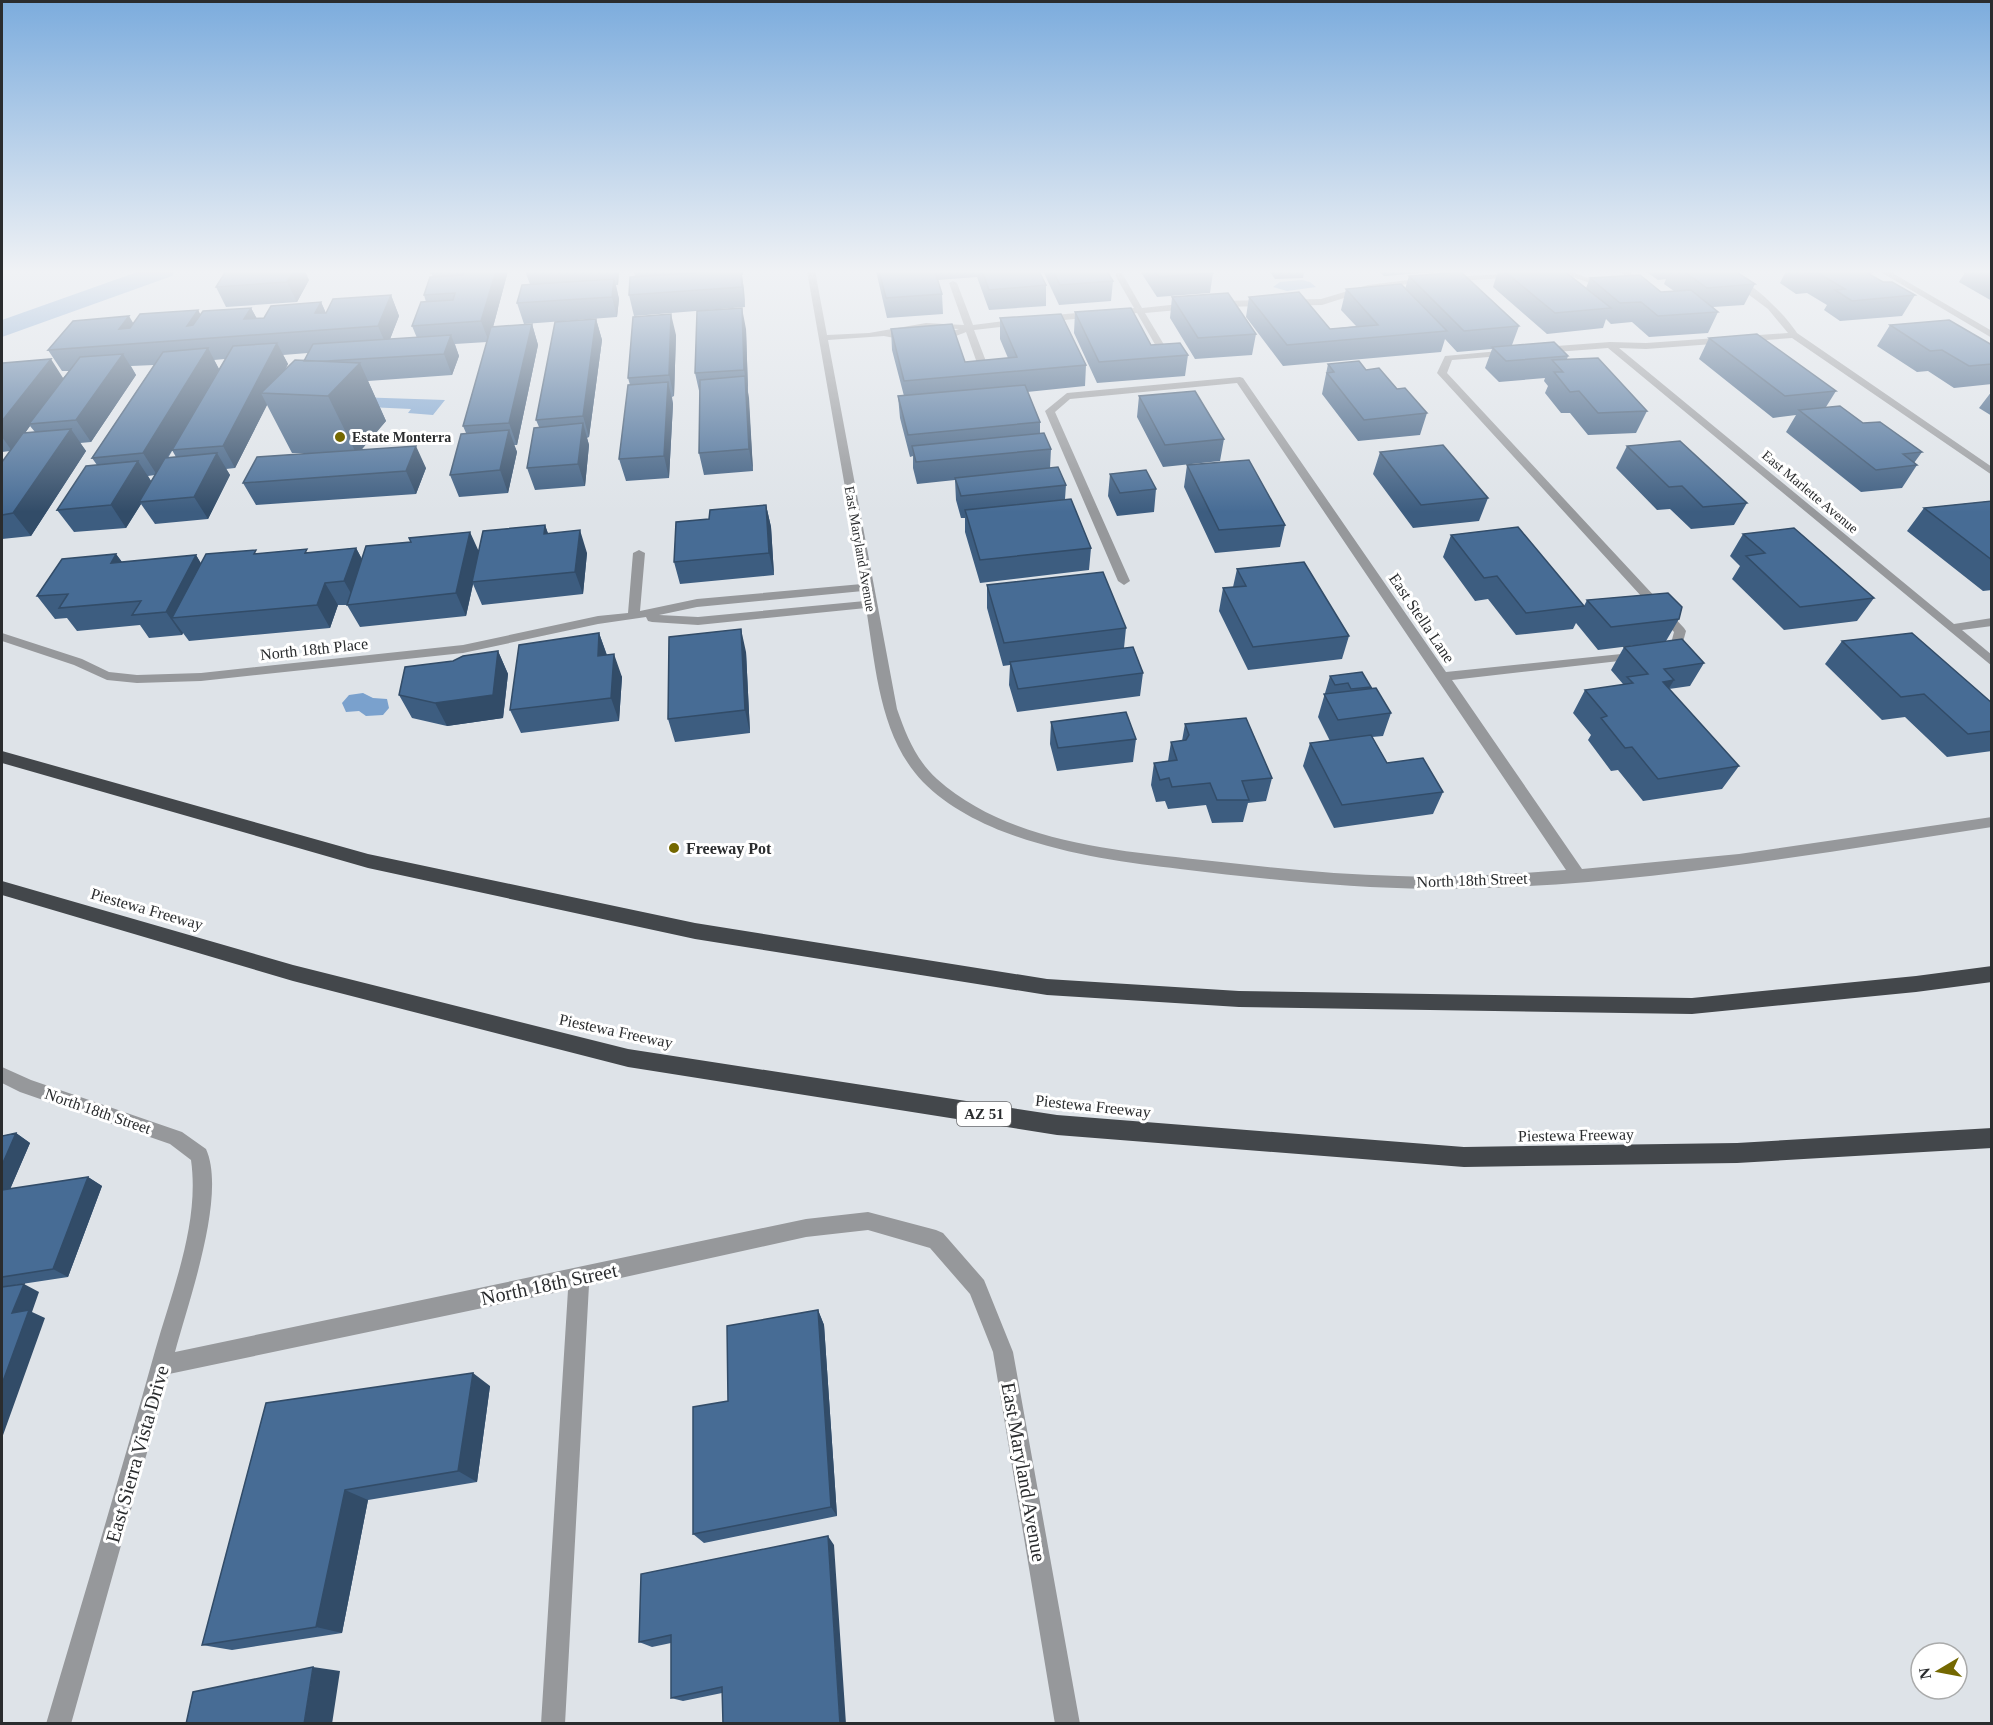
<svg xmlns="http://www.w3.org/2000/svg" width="1993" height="1725" viewBox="0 0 1993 1725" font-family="'Times New Roman',serif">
	<rect width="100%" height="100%" fill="#dee3e8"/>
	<!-- water -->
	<path fill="#7aa1cd" d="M1302,280L1310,282L1316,287L1287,291L1273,287L1280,282Z
		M355,397L445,400L433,415L408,413L411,409L346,406Z
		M363,693L373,698L387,699L389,708L383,715L366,716L359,711L346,712L342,703L349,695Z"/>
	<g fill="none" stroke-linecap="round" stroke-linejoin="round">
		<!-- canal -->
		<path fill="#7aa1cd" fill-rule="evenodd" d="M140,271H175L172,276L2,337V320Z"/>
		<!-- minor -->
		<path fill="#96989b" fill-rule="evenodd" d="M807,271H815L827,335L869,333L926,323L964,325L949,283L953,281L957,283L973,325L1019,319L1023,322L1019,325L974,330L992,377L987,380L982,377L966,332C956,336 942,343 933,337L959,329L936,328L897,333L913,336V340L910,341L884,336L828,340L897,709C906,735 916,760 937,779C1010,844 1120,851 1212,861C1274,868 1336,875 1398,876C1454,878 1511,874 1566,870L1237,383L1070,399L1055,412L1130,581L1124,585L1118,581L1045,411L1067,393L1240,377L1243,378L1446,672L1641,652L1643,655L1637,659L1452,680L1582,869L1739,854L1992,817V827C1806,855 1619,889 1430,889C1347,888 1263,879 1180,869C1099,860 983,843 923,782C879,736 876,667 866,608L698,625L652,622L648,621L646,617L598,624L463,653L201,681L137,683L107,680L74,665L2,641V633L82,659L109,672L137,675L201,673L463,645L598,616L628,613L633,553L639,550L645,553L640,611L697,599L862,584ZM863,591L865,601L698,617L659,615L697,607Z
			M1556,271H1568L1611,286L1604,288Z
			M1619,271H1628L1649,288L1642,290Z
			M1717,271C1742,270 1784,313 1797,333L1992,467V475L1792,338L1646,349L1619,348L1954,624L1992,618V626L1962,630L1992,655V666L1608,348L1543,353L1538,350L1543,347L1610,342L1646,343L1788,333L1768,309Z
			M1879,271H1889L1992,331V338Z
			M1116,273H1122L1142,308L1189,303L1193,306L1189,309L1145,313L1169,353L1167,355H1161L1137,313L1043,322L1039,319L1043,316L1134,308L1115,275Z
			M1516,273H1519V277L1408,284L1369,290L1322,305L1216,307L1212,304L1216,301L1321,299L1368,285L1408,280Z
			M1510,350L1513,351V355L1452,360L1447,373L1684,628L1686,631L1680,653L1662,654L1660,651L1662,648L1670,647L1674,632L1437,373L1445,356Z
			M2,1067L31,1080L182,1132L206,1149C227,1195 188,1303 175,1352L806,1219L868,1212L936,1230L943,1233L984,1280L1013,1352L1080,1724H1055L993,1352L970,1294L930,1248L868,1230L806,1237L589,1285L565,1724H541L568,1290L169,1374L71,1724H46C83,1599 120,1476 155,1351C172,1291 200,1223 191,1160L170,1144L20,1092L2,1083Z"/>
		<!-- highway -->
		<path fill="#43474b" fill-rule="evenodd" d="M2,751L368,854L695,923L1047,979L1239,991L1692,998L1916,976L1992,966V982L1916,992L1692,1014L1239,1007L1047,995L695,939L368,868L2,763Z
			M2,881L293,965L628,1049L1057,1115L1464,1147L1737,1143L1992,1128V1148L1737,1163L1464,1167L1057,1135L628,1067L293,981L2,895Z"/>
	</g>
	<!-- wall -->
	<path fill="#3d5d80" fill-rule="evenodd" d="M432,271H508L493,327L532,324L538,345L517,445H514L517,452L508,493L459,497L450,475L466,433L463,426L487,342L455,344L459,356L452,375L368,381L386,421L361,450L426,468L416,494L256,505L243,483L313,453H292L267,405L235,468L226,469L230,475L208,519L155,524L141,504L126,528L74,532L57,510L97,465L92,458L154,365L131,366L136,375L91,442L80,443L86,451L31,536L2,539V462L10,451L2,452V365L63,378L69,371H62L48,350L133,323L198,310L200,315L251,308L257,319L264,318L321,302L326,313L391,295L399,316L390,339L417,338L412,326L426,302L424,295L433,277L431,273ZM308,353L304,361L284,371L288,364L283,355ZM225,359L172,450L176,457L168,458L219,369L214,360ZM30,426L35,432L25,433ZM155,475L151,481L148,476Z
		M525,271H619L618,285H616L619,299L617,317L524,324L517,303L530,284Z
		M634,271H743V275H742L744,290L745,307L634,316L629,295L635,277Z
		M876,271H1039L1046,285V306L989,310L977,277L938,280L942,294L943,314L887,318Z
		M1043,271H1107L1113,281L1111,301L1059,305Z
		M1140,271H1211L1213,273L1210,293L1157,297Z
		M1270,271H1304L1303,278L1275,279L1270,272Z
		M1379,271H1433V272L1384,276Z
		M1498,271H1564L1586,288L1590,278L1661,292L1674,291L1664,284L1666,279L1658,280L1645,271H1735L1755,284L1744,305L1713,307L1718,312L1708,333L1649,337L1632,322L1611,324L1606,319L1603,328L1547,334L1493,287Z
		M1786,271H1873L1871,275L1883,282L1915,295L1902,316L1840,321L1824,310L1827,305L1807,293L1796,294L1780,283Z
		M1966,271H1992V301L1959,282Z
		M1409,276L1519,326L1512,345L1568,356L1567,359L1647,411L1636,433L1588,435L1570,413H1561L1545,393L1548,386L1544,381L1545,378L1499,382L1485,368L1492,349L1457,352L1445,339L1441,352L1283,366L1246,317L1249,297L1330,329L1356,326L1341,310L1346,289H1405Z
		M309,280L297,302L226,307L216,287Z
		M1172,297L1256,334L1252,355L1195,359L1170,318Z
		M1075,312L1151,345L1188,355L1185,376L1097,383L1074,333Z
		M1000,318L1086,365L1085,386L1027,392L1040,422V434L1051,449L1050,468L1066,485L1065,499L1091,548L1089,570L980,583L965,532V518H961L956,500L955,480L917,484L913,468V456L910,457L900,418L898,396H904L892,350L891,329L965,362L1008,358L1000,339Z
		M596,319L602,340L589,437L587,438L589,445L585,486L535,490L527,468L539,427L536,420Z
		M1890,325L1992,345V384L1954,388L1928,371L1917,372L1877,346Z
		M746,329L748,391L753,471L704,475L699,453L700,395L695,373Z
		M676,335L674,396L672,397L673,404L669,478L626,481L619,459L630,385L628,378Z
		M1709,338L1836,391L1826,407L1863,423L1922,452L1914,463L1917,465L1902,488L1861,492L1786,432L1796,415L1773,418L1699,359Z
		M1328,364L1366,370L1397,389L1427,413L1420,435L1358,441L1322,394Z
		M1992,391V416L1979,408Z
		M1139,396L1224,439L1220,461L1163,467L1137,417Z
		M1627,446L1747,503L1734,525L1691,529L1670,509L1657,510L1616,468Z
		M1380,452L1488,498L1479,521L1413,528L1373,474Z
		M1187,465L1285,525L1280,547L1215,553L1184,487Z
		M1110,474L1156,489L1154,512L1117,516L1108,496Z
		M1992,501V590L1983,591L1907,531L1924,508Z
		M766,505L771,527L774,575L680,584L674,562Z
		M545,525L548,534L587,553L583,594L482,605L473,584L466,616L360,627L347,605H338L330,628L189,641L183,633L182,635L149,638L140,625L77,631L67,618L55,619L37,596L116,554L122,562L196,555L201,564L258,554L308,553L356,548L362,559L478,552Z
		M1743,534L1874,598L1857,621L1784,630L1732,579L1740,566L1730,556Z
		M1451,535L1584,606L1587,600L1679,619L1666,641L1704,663L1690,686L1669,689L1739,766L1722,789L1643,801L1618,770L1611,771L1588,740L1591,735L1573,713L1585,690L1623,685V684L1611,670L1624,647L1646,644L1598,650L1576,623L1573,629L1516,635L1488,599L1475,601L1443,557Z
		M1237,569L1349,636L1342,659L1248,670L1219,611L1223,588L1233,587Z
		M987,585L1126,628L1124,648L1143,673L1140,696L1017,712L1009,685L1010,665L1003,666L987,608Z
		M599,633L607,655L622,677L619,721L521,733L510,710Z
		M1842,641L1992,703V751L1947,757L1905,717L1882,720L1825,664Z
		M498,651L508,674L503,718L447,726L412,718L399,695L453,661Z
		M746,652L750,733L675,742L668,719Z
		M1330,676L1371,687L1370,688L1391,713L1383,736L1372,737L1387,763L1443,792L1433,814L1334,828L1303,766L1310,743L1330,741L1318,717Z
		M1051,722L1136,739L1133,762L1057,771L1050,744Z
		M1185,724L1272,778L1266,801L1248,803L1243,822L1212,823L1206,805L1168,809L1165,801L1156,802L1151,785L1154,763L1168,761L1171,742L1182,741Z
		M16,1133L30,1143L10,1189L88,1177L102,1186L68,1277L2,1287V1136Z
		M818,1310L824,1325L837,1516L704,1543L693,1534L728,1401Z
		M490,1386L477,1482L368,1500L342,1633L232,1650L202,1645L266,1403Z
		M834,1545L722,1693L683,1701L671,1698V1643L652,1647L639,1642Z"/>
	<!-- shaded-wall -->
	<path fill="#324c68" d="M294,271H305L309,280L297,302L287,282Z
		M496,271H508L489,342L481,321Z
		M614,271H619L618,285Z
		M741,271L744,290L745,307L742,287Z
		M614,279L619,299L617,317L612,297Z
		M391,295L399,316L387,347L378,326Z
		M321,302L330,323L315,313Z
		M251,308L262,328L244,319Z
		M742,308L746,329L748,391L744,370Z
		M198,310L209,330L187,326Z
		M671,314L676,335L674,396L669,375Z
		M129,316L141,336L119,329Z
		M596,319L602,340L589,437L583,416Z
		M532,324L538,345L517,445L509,423Z
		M451,335L459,356L452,375L444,354Z
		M277,343L288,364L273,394L261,393L267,405L235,468L223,446Z
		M208,348L219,369L157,475L143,453Z
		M123,354L136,375L91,442L76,420Z
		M51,359L65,381L29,424L30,426L12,451L2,437V421Z
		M360,363L386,421L357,455L328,396Z
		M745,376L749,398L753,471L749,449Z
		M668,382L673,404L669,478L664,456Z
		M583,423L589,445L585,486L578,464Z
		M71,429L86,451L31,536L13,513Z
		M509,430L517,452L508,493L500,470Z
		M416,446L426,468L416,494L406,471Z
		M217,453L230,475L208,519L194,497Z
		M138,461L153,484L139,502L141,504L126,528L111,505Z
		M766,505L771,527L774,575L769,553Z
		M545,525L553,547L544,534Z
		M580,530L587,553L583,594L575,572Z
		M470,532L480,554L472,582L473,584L466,616L456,593Z
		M356,548L368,571L357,604L344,581Z
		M116,554L133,577L111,563Z
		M196,555L210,578L172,618L183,633L182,635L166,612Z
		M325,583L338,605L330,628L317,605Z
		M741,629L746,652L750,733L745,710Z
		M599,633L607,656H598Z
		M498,651L508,674L503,718L447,726L435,703Z
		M614,654L622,677L619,721L611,698Z
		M1674,680L1660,703L1663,682Z
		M16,1133L30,1143L5,1201L2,1199V1165Z
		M88,1177L102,1186L68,1277L53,1269Z
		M24,1284L39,1292L32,1312L45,1318L2,1438V1384L12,1313Z
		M818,1310L824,1325L837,1516L831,1507Z
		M473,1373L490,1386L477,1482L458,1471Z
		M345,1490L368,1500L342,1633L316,1627Z
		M828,1536L834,1545L846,1724H840Z
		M313,1667L340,1671L332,1724H304Z"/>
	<!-- building -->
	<path fill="#476c95" stroke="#324c68" stroke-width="1.5" d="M226,271H294L287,282L216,287Z
		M432,271H462L431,273Z
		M464,271H496L481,321L412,326L421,302L453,300L455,293L424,295L430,277L463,275Z
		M725,271H741L742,287L629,295L630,277Z
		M879,271H935L942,294L886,298Z
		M982,271H1039L1046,285L989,290Z
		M1053,271H1107L1113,281L1060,285Z
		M1155,271H1211L1213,273L1159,277Z
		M1504,271H1564L1611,308L1555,313Z
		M1683,271H1735L1755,284L1707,288Z
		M1803,271H1864L1883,282H1892L1915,295L1852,301L1835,290L1845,289L1818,273H1807Z
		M1461,272L1519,326L1464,331L1409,276Z
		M1640,275L1661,292L1691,290L1718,312L1658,316L1641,302L1620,303L1590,278Z
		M614,279L612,297L517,303L522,285Z
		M1401,284L1447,331L1287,345L1249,297L1299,292L1330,329L1378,325L1346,289Z
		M1228,293L1256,334L1198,338L1172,297Z
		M391,295L378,326L48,350L73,321L129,316L119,329L130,328L140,314L198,310L187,326L193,325L203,311L251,308L244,319L264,318L271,306L321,302L315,313H326L333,299Z
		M742,308L744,370L695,373L697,311Z
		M1131,308L1151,345L1180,343L1188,355L1099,362L1075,312Z
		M671,314L669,375L628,378L633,317Z
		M1061,314L1086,365L904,381L891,329L952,324L965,362L1017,357L1000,318Z
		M596,319L583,416L536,420L555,322Z
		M1949,320L1992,345V364L1969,366L1942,350L1930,351L1890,325Z
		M532,324L509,423L463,426L491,327Z
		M1757,334L1836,391L1785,396L1709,338Z
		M451,335L444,354L327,361H304L313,344Z
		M1554,342L1568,356L1506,361L1492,347Z
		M277,343L223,446L172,450L233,346Z
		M208,348L143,453L92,458L163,352Z
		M123,354L76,420L29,424L80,357Z
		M1598,358L1647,411L1598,413L1579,391L1570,392L1554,372H1563L1552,360Z
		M51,359L2,421V365L3,363Z
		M295,360L360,363L328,396L261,393Z
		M1359,361L1366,370L1379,368L1397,389L1405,388L1427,413L1364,420L1327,373L1334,372L1328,364Z
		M745,376L749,449L699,453L700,380Z
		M668,382L664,456L619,459L628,385Z
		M1025,385L1040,422L908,435L898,396Z
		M1195,391L1224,439L1165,445L1139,396Z
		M1840,406L1863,423L1880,422L1922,452L1903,454L1917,465L1876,470L1799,410Z
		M583,423L578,464L527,468L534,428Z
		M71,429L13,513L2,515V462L23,433Z
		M509,430L500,470L450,475L461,434Z
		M1044,433L1051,449L916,462L912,446Z
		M1680,441L1747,503L1703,507L1682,486L1669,487L1627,446Z
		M1443,445L1488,498L1421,505L1380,452Z
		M416,446L406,471L243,483L257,457Z
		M217,453L194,497L139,502L165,458Z
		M1249,460L1285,525L1219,530L1187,465Z
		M138,461L111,505L57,510L86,466Z
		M1058,467L1066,485L961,496L955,478Z
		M1146,470L1156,489L1120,493L1110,474Z
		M1071,499L1091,548L980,560L965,510Z
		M1992,501V560L1924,508Z
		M766,505L769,553L674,562L676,522L709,519L710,510Z
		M545,525L544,534L580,530L575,572L472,582L483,531Z
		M1518,527L1584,606L1526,613L1497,576L1484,578L1451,535Z
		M1794,528L1874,598L1800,607L1746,556L1765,553L1743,534Z
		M470,532L456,593L347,605L366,546L411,542L409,538Z
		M356,548L344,581L325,583L317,605L172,618L206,554L256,550L254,554L307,549L305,553Z
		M116,554L111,563L196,555L166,612L132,615L141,601L59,608L68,594L37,596L62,559Z
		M1304,562L1349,636L1253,647L1223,588L1246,586L1237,569Z
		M1103,572L1126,628L1004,643L987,585Z
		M1668,593L1682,607L1679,619L1611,627L1587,600Z
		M741,629L745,710L668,719L669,637Z
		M599,633L598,656L614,654L611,698L510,710L519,645Z
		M1912,633L1992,703V731L1968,734L1924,694L1901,697L1842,641Z
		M1682,639L1704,663L1664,669L1674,680L1663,682L1739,766L1658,779L1632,747L1625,748L1601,718L1607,716L1585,690L1633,683L1627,677L1648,674L1624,647Z
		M1133,647L1143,673L1018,689L1010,662Z
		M498,651L493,695L435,703L399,695L405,667L453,661L463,656Z
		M1362,672L1371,687L1351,689L1348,683L1335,685L1330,676Z
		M1376,688L1391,713L1338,720L1324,694Z
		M1126,712L1136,739L1058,748L1051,722Z
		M1246,718L1272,778L1242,781L1249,800H1217L1210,783L1172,787L1169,778L1160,780L1154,763L1177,760L1171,742L1186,740L1189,735L1185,724Z
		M1371,735L1387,763L1423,758L1443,792L1342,805L1310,743Z
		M16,1133L2,1165V1136Z
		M88,1177L53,1269L2,1277V1190Z
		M24,1284L12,1313L29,1310L2,1384V1287Z
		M818,1310L831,1507L693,1534V1407L728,1401L727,1326Z
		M473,1373L458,1471L345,1490L316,1627L202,1645L266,1403Z
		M828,1536L840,1724H723L722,1687L671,1698V1635L639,1642L641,1574Z
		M313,1667L304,1724H186L193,1692Z"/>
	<!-- sky -->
	<linearGradient id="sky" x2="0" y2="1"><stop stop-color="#7cacdd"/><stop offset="0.53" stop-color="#f0f2f5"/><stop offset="1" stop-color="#f0f2f5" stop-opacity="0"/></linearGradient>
	<rect width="1993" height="512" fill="url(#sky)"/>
	<!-- markers -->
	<g fill="#746800" stroke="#fff" stroke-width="2">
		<circle cx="340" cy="437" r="6"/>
		<circle cx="674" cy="848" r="6"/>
	</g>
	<g text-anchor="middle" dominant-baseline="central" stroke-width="6" stroke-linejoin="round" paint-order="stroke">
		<!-- far-poi labels -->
		<g font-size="14" font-weight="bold" fill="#2a2c2e" stroke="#fff" text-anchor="start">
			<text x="352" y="437">Estate Monterra</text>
		</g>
		<!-- far-street labels -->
		<g font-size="14" fill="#2a2c2e" stroke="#fff">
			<text transform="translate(1810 492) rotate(40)">East Marlette Avenue</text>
			<text transform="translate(860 549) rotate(80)">East Maryland Avenue</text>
		</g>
		<!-- shield labels -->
		<rect fill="#fff" stroke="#6a6b6d" stroke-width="1.5" x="957" y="1102" width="54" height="24" rx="4.5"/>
		<g font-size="15" font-weight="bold" fill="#2a2c2e">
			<text x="984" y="1114">AZ 51</text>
		</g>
		<!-- street labels -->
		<g font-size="16" fill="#2a2c2e" stroke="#fff">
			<text transform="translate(1422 618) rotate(56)">East Stella Lane</text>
			<text transform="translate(314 649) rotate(-6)">North 18th Place</text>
			<text transform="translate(1472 880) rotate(-2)">North 18th Street</text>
			<text transform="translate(147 909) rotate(16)">Piestewa Freeway</text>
			<text transform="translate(616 1031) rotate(12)">Piestewa Freeway</text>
			<text transform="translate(1093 1106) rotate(6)">Piestewa Freeway</text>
			<text transform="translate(98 1111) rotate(19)">North 18th Street</text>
			<text transform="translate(1576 1135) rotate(-1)">Piestewa Freeway</text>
		</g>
		<!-- poi labels -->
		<g font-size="16" font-weight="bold" fill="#2a2c2e" stroke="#fff" text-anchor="start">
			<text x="686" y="848">Freeway Pot</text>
		</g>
		<!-- near-street labels -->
		<g font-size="20" fill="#2a2c2e" stroke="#fff">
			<text transform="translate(549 1284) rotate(-12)">North 18th Street</text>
			<text transform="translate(137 1454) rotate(-74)">East Sierra Vista Drive</text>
			<text transform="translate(1024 1472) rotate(80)">East Maryland Avenue</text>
		</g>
	</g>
	<!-- border -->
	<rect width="1993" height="1725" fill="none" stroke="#2a2c2e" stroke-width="6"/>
	<!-- north arrow -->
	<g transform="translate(1939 1671) rotate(260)"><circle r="28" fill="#ffffff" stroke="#aaabab" stroke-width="1.5"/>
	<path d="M0-4.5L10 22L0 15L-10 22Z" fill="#746800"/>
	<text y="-9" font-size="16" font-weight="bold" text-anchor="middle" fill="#2a2c2e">N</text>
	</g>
</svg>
